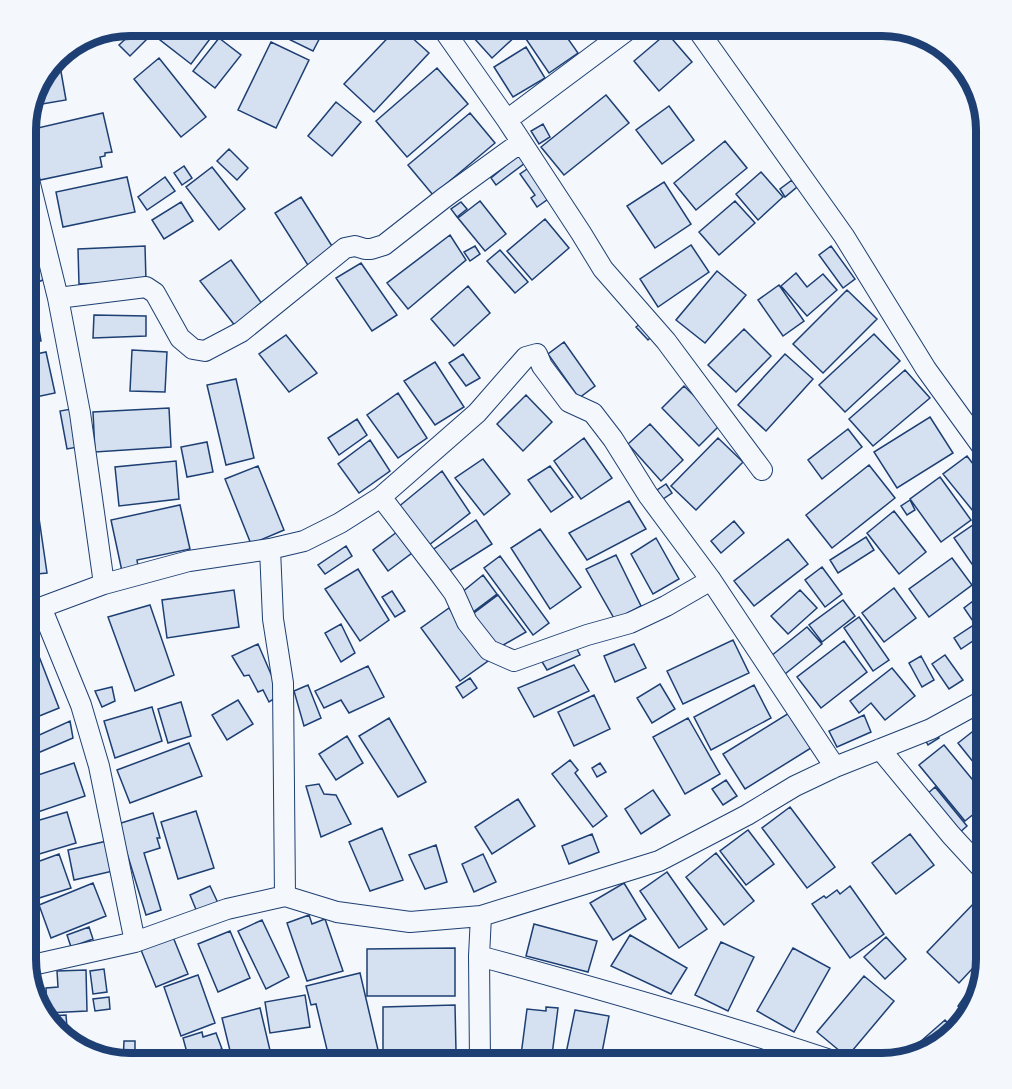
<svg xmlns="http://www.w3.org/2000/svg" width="1012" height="1089" viewBox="0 0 1012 1089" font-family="Ubuntu,sans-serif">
	<rect width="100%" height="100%" fill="#f4f7fb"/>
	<!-- building -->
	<path fill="#d5e0f0" stroke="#1d3f73" stroke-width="1.5" d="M163,26H200L213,35L191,64L155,36Z
		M235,26H254L249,34Z
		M280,26H326L313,51L276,33Z
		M399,26L429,53L374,112L344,84Z
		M463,26H513L519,33L492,58Z
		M545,26H559L578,53L549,73L526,39Z
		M581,26H609L590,39Z
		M137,28L147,39L130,56L119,45Z
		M667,33L692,62L659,91L634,61Z
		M219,38L241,55L215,88L193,71Z
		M271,42L309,60L276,128L238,110Z
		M526,47L545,78L513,97L494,67Z
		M159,58L206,117L181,137L134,79Z
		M60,66L66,100L30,106L36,83L48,68Z
		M437,68L468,104L407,157L376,121Z
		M606,95L629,123L564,175L541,147Z
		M336,102L361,122L332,156L308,136Z
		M669,106L694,140L662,164L636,130Z
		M103,113L112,152L105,153V156L100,157L102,167L40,180L29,130Z
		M470,113L495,143L433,195L408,165Z
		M543,124L550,137L539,144L531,131Z
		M725,141L747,168L696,210L674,183Z
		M229,149L248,168L237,180L217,161Z
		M519,155L525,163L496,185L491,178Z
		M184,166L192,178L182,185L174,173Z
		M212,167L245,209L219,230L186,187Z
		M530,167L551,197L537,207L531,198L535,195L520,174Z
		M761,172L783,197L758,220L736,194Z
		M127,177L135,212L63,227L56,192Z
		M165,177L175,191L147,210L138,197Z
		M792,180L797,187L785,197L780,189Z
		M664,182L691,224L655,248L627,206Z
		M301,197L337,254L311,270L275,213Z
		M480,201L506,234L485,251L458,218Z
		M735,201L755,223L719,255L699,232Z
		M181,202L193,221L164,239L152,220Z
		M461,202L467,209L457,217L451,209Z
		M545,219L569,248L532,280L507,251Z
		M450,235L466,260L408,309L387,283Z
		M691,245L709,272L658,307L640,279Z
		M145,246L146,281L79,284L78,249Z
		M475,246L480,254L470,261L464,252Z
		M831,246L855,279L843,288L819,255Z
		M39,249L50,277L26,287V254Z
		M500,250L528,282L515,293L487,261Z
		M231,260L265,308L236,327L200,281Z
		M361,263L397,315L372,331L336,278Z
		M717,271L746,295L705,343L676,320Z
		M796,273L807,287L823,274L837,290L807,316L781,286Z
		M779,285L804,321L783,336L758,300Z
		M468,286L490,313L454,346L431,319Z
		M847,290L877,319L823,373L793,344Z
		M34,300L41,341L26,344V301Z
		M94,315L146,316V336L93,338Z
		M644,321L655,333L648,340L636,327Z
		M744,329L771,356L736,392L708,365Z
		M874,334L900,361L845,412L819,385Z
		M286,335L317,373L289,392L259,354Z
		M564,342L595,386L579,398L548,354Z
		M132,350L167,352L165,392L130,391Z
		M46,352L55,393L26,399V356Z
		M463,354L480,378L466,386L449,363Z
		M785,354L813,379L766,431L738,405Z
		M435,362L464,407L435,425L404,381Z
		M905,370L930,398L873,446L849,419Z
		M236,379L254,458L226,465L207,385Z
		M684,386L722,423L699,446L662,408Z
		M398,393L427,438L398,458L367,415Z
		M526,395L552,422L523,451L497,424Z
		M169,408L171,447L95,452L93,412Z
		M71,409L78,447L67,449L60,411Z
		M930,417L953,453L897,488L874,452Z
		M357,419L367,435L339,455L328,438Z
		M650,424L683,460L661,481L628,444Z
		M848,429L862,447L822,479L808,460Z
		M584,438L612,478L581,499L554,461Z
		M718,438L743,462L696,510L671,486Z
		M370,440L390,471L359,493L338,464Z
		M207,442L213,472L187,477L181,447Z
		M967,456L986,481V500L973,511L943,474Z
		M483,459L510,494L484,515L455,478Z
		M176,461L179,499L119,506L115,467Z
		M869,465L895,498L832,548L806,515Z
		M258,466L284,530L251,544L225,479Z
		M550,466L573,497L551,512L528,480Z
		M442,471L470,513L429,545L397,508Z
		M940,477L971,520L941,542L910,499Z
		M34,484L47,573L26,575V485Z
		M666,484L672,493L663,499L657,490Z
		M910,500L915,510L907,515L901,506Z
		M629,501L646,529L587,560L569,533Z
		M180,505L190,549L137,560L139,572L123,576L111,520Z
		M894,511L926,552L899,574L867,533Z
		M986,516V559L974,567L954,538Z
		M476,520L492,544L446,573L431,551Z
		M734,521L744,533L721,553L711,541Z
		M401,529L416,550L388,571L373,550Z
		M540,529L581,587L550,609L511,548Z
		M866,537L874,550L838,573L830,560Z
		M656,538L679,579L653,594L631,554Z
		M788,539L808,564L754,606L734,581Z
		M346,546L352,556L325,574L318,565Z
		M616,555L641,606L615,620L586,569Z
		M500,556L549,623L533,635L484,568Z
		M952,558L972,585L929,617L909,589Z
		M822,567L842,594L825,607L805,580Z
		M358,569L389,620L360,641L325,589Z
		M483,575L497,594L469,615L461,593Z
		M894,588L916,618L884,642L862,613Z
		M234,590L239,627L167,638L162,600Z
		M800,590L817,608L788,634L771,616Z
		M392,591L405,611L395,617L382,597Z
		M498,595L526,632L493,651L470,616Z
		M843,600L855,616L822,642L809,625Z
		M973,601L986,621V632L961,649L954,638L975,624L964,608Z
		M150,605L174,675L135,691L108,617Z
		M449,608L488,661L460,681L421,628Z
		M859,617L889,660L873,671L844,628Z
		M341,624L355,653L341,662L325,633Z
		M807,627L822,644L785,674L771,656Z
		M733,640L749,673L683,704L667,671Z
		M844,641L867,672L821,708L797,677Z
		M258,644L280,695L269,702L263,690L258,692L249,675L244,676L232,656Z
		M634,644L646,668L615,682L604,656Z
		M575,645L580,655L547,670L541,660Z
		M35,646L59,708L27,721L26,718V649Z
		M945,655L963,680L949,689L932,664Z
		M921,656L934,680L922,687L909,663Z
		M574,665L589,691L534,717L518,688Z
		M368,666L384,697L349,713L341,700L324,708L315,691Z
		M892,668L915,696L885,720L871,703L859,713L850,701Z
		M470,678L477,688L463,698L456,687Z
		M660,684L675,709L652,723L637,698Z
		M308,685L321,718L304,726L294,691Z
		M754,685L771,718L711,750L694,717Z
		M112,687L115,701L102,707L95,691Z
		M594,695L610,729L574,746L558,712Z
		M238,700L253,724L227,740L212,715Z
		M181,702L191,736L168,743L158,709Z
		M981,705L986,714V719L977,725L969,712Z
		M152,707L162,741L115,758L104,721Z
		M789,713L811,748L745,789L723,754Z
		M864,715L871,732L837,747L829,731Z
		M389,718L426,782L398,797L359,736Z
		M688,718L720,774L685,794L653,737Z
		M70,721L73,738L26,758V741Z
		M986,721V778L958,743Z
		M932,726L939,738L928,745L921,732Z
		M347,736L363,763L336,780L319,754Z
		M189,743L202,776L130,803L117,770Z
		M944,745L986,796V804L965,821L919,765Z
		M570,760L578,770L575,773L607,816L593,827L552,774Z
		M74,763L85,796L26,816V779Z
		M600,763L606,772L597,777L592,768Z
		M726,780L737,796L723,805L712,789Z
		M319,784L324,794L336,795L351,824L321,837L306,786Z
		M935,787L967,826L958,834L926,795Z
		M653,790L670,815L641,834L625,809Z
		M518,799L535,826L492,854L475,827Z
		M790,807L835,867L807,888L762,828Z
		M196,811L214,868L178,879L161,822Z
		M67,812L76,843L26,858V824Z
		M153,813L160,838H157L160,848L144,853L161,910L146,915L118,824Z
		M382,828L403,880L370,891L349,842Z
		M748,830L774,864L746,885L720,851Z
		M592,834L599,852L569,864L562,846Z
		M910,834L934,865L896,894L872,863Z
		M107,841L113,871L74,880L68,850Z
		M436,845L447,882L425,889L409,855Z
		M716,853L754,901L724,925L686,877Z
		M59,854L71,888L36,899L26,866Z
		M483,854L496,882L474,892L462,864Z
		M667,872L707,929L679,948L640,891Z
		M93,883L106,916L51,938L39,905Z
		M624,883L646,919L613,940L590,903Z
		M210,886L218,903L197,912L190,895Z
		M850,886L884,934L850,958L812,904L824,896L826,898L837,890L840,894Z
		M975,902L986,913V954L959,983L927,952Z
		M309,915L312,924L325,919L343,971L307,981L287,923Z
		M262,920L289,977L266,989L238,931Z
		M534,924L597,941L588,972L526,956Z
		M89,927L93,939L71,947L67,935Z
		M230,931L250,978L218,992L198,944Z
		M630,935L687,968L671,994L611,966Z
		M173,937L188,974L156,987L141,950Z
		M886,937L906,959L885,979L864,957Z
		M721,942L754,957L728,1011L695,995Z
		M455,948V996H367V949Z
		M793,948L830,968L794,1032L757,1011Z
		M985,967L976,1005L969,1014L958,1006Z
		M104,969L107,992L93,994L90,971Z
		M86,970L87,1011L47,1013L46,988L58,987L57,971Z
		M360,973L378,1050L330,1062L316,1004L311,1005L306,986Z
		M198,975L215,1023L181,1036L164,987Z
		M864,976L894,1001L847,1057L817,1032Z
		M305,995L310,1027L270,1033L265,1002Z
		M109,997L110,1009L95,1011L93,999Z
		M455,1005L456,1051L383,1053V1007Z
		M546,1007L558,1008L551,1063H520L527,1009L546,1011Z
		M260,1008L273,1063H233L222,1018Z
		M575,1010L609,1016L600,1063H564Z
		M66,1015L68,1040L49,1024L48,1016Z
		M945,1020L955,1031L946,1042L904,1056Z
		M202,1032L203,1037L216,1033L222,1049L189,1060L183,1038Z
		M124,1041H135V1054L177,1055V1063H130L123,1062Z
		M450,1056L451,1063H395V1062Z
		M685,1058L703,1063H683Z"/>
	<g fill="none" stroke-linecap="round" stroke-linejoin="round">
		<!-- street casing -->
		<g stroke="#1d3f73" stroke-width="22">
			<path id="street" d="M441,26L507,120L581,233L603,269L666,341L762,470
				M695,26L844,236L926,369L986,452
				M507,120L633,26
				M26,170L29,180L58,298L80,413L104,584
				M58,298L146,287L155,293L180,338L193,349L205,351L241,332L345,248L355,246L365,249H371L384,245L444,198L521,142
				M381,497L440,574L454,593L467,622L489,650L514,661L587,635L630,623L666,606L711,580
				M270,549L273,619L283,683L285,896
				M41,607L81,705L99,766L135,942
				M26,613L104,584L189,561L270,549L304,541L340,523L381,497L477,413L526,357L537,354L542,366L569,402L593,413L613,439L648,495L711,580L835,767
				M880,749L951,835L986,873
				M479,956C600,989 721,1023 839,1063
				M28,966L135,942L227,909L285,896L337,912L410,922L481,916L659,861L747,815L795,786L835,767L931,729L986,699
				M480,1063L479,956L481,916"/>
		</g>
		<!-- street -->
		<use href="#street" stroke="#f4f7fb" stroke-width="20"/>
	</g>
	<!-- crop -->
	<path d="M0 0H1012V1089H0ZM130 36H882A94 94 0 0 1 976 130V959A94 94 0 0 1 882 1053H130A94 94 0 0 1 36 959V130A94 94 0 0 1 130 36Z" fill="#f4f7fb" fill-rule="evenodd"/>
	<path fill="none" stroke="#1d3f73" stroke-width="8" d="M130 36H882A94 94 0 0 1 976 130V959A94 94 0 0 1 882 1053H130A94 94 0 0 1 36 959V130A94 94 0 0 1 130 36Z"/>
</svg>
